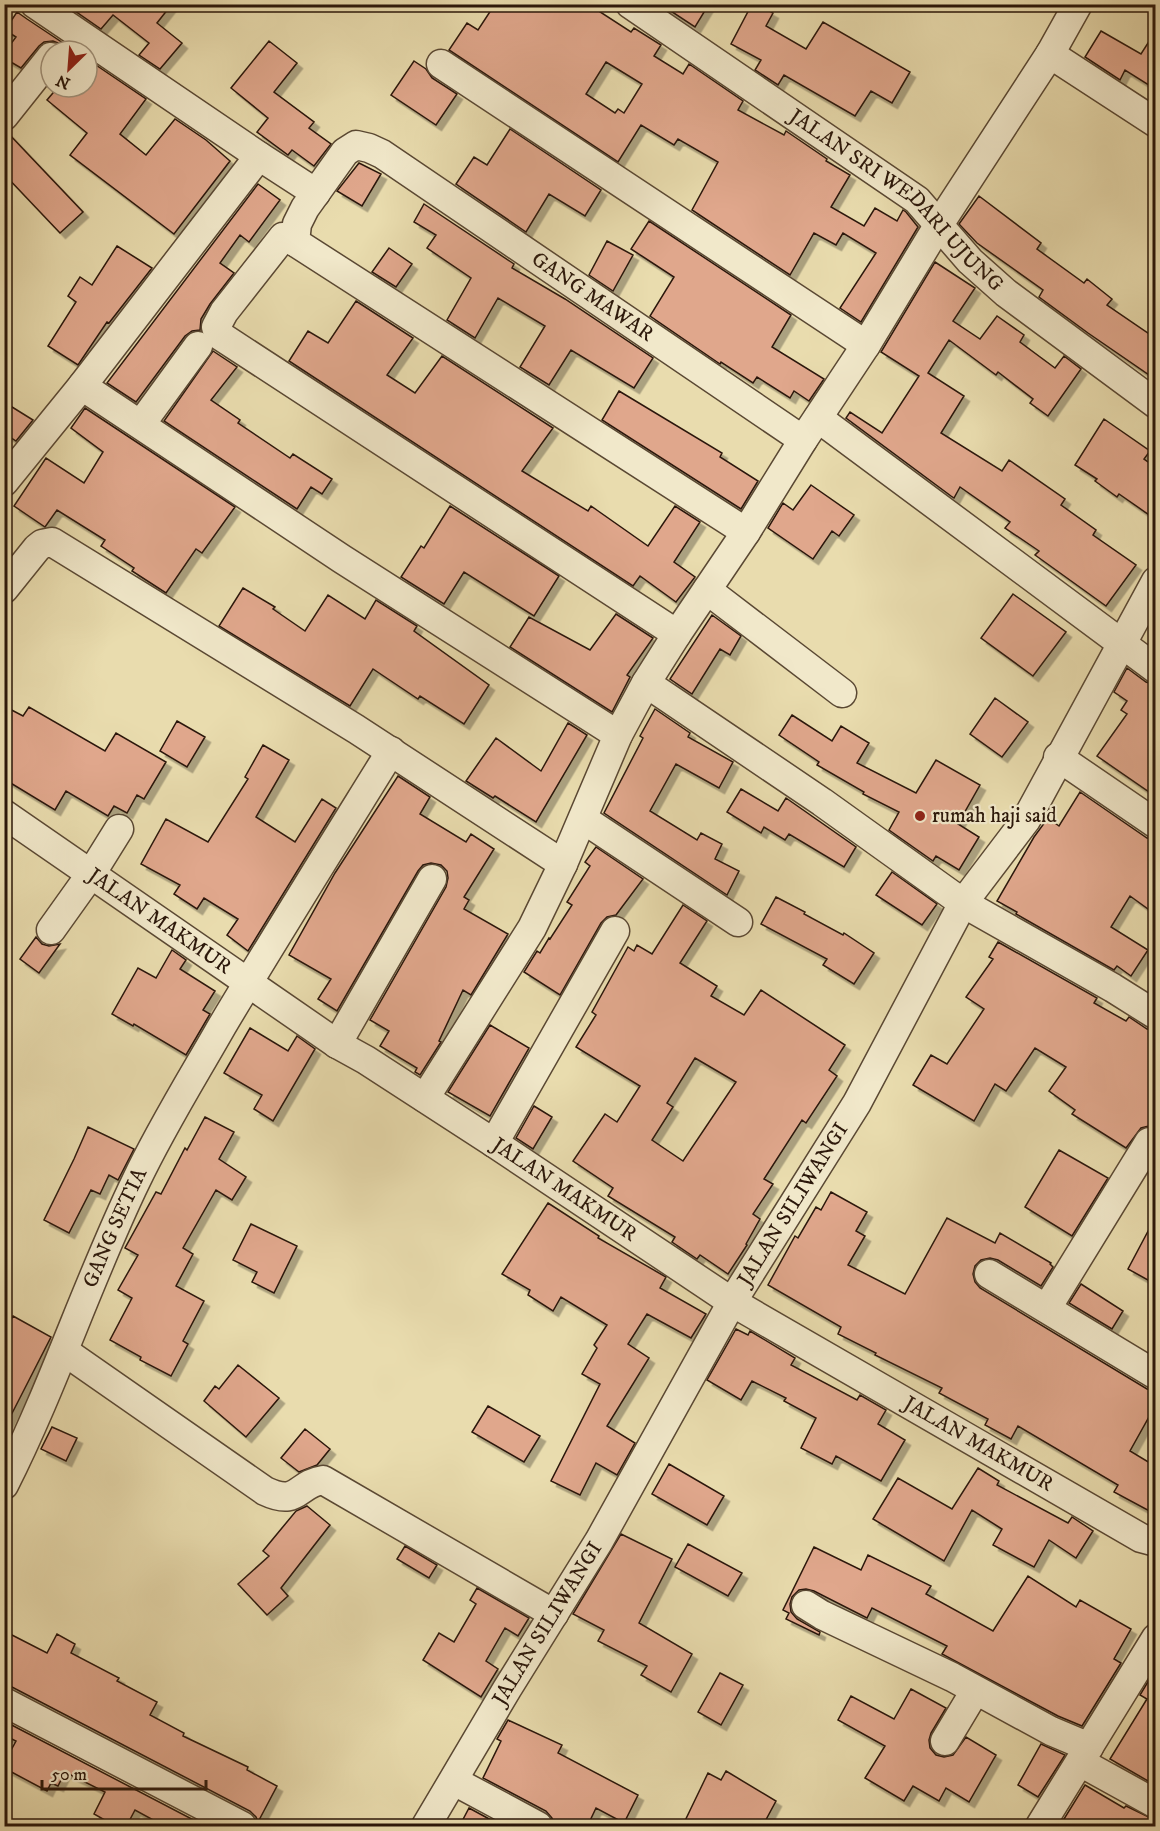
<svg xmlns="http://www.w3.org/2000/svg" width="1160" height="1831" viewBox="0 0 1160 1831" font-family="'IM FELL DW Pica',serif">
	<defs>
		<filter id="shadow"><feDropShadow dx="5.5" dy="5.5" stdDeviation="0" flood-color="#0004"/></filter>
	</defs>
	<rect width="100%" height="100%" fill="#e9dcae"/>
	<filter id="stains"><feTurbulence type="fractalNoise" baseFrequency=".00333" numOctaves="4"/><feColorMatrix values="0 0 0 0 .2 0 0 0 0 .09 0 0 0 0 .02 0 0 0 .5 -.17"/></filter>
	<radialGradient id="worn" r=".72"><stop offset=".6" stop-color="#630" stop-opacity="0"/><stop offset="1" stop-color="#630" stop-opacity=".3"/></radialGradient>
	<!-- building -->
	<path fill="#e0a78c" stroke="#2b170a" stroke-width="1.5" fill-rule="evenodd" filter="url(#shadow)" d="M65,4H172L157,23L182,43L160,69L139,55L149,43L113,15L101,29Z
		M495,4H588L631,32L634,28L661,45L654,56L683,74L689,64L743,101L738,110L784,135L786,131L827,159L826,161L850,175L831,207L864,226L875,208L897,221L903,210L906,212L918,227L861,322L840,308L876,253L843,233L836,245L814,233L790,275L692,210L718,162L678,139L674,145L641,125L618,162L449,50L467,23L478,30ZM606,62L642,84L624,113L618,109L615,113L586,94Z
		M660,4H709L695,27Z
		M752,4H757L773,13L766,26L806,49L823,22L910,72L892,103L871,91L855,116L784,75L778,85L755,70L761,60L731,44Z
		M17,12L27,19L75,51H66L61,44L53,41L44,42L39,46L21,68L4,58V53L16,37L5,30Z
		M1101,31L1141,54L1155,32V89L1125,70L1120,80L1085,57Z
		M269,41L297,63L274,92L314,122L309,128L331,144L314,166L292,150L288,155L257,132L268,118L231,88Z
		M87,59L146,99L120,134L146,155L175,119L206,140L230,161L174,234L70,155L87,133L47,100L58,87H87Z
		M414,61L426,69L432,78L457,94L436,125L391,95Z
		M510,129L601,190L585,216L549,194L526,232L456,184L474,157L487,165Z
		M4,132H7L83,212L60,233L4,174Z
		M359,163L381,174L362,206L337,191Z
		M258,184L280,200L249,242L240,235L220,263L234,273L210,304L201,319L200,330L192,331L185,336L136,402L107,383Z
		M979,196L1041,243L1037,249L1084,283L1087,279L1112,299L1107,305L1155,338V379L1088,333L1039,297L1043,290L977,243L959,224Z
		M424,204L514,264L512,268L565,299L653,358L634,388L571,350L549,385L520,367L545,326L498,298L475,338L447,320L471,278L427,248L436,235L414,222Z
		M649,221L791,315L772,347L824,379L809,401L794,391L790,398L757,377L753,383L721,362L720,364L650,316L674,277L631,249Z
		M607,241L633,255L613,291L589,275Z
		M117,246L152,268L109,323L107,322L78,365L48,346L76,302L68,296L80,277L92,285Z
		M389,248L412,264L396,287L372,272Z
		M935,262L975,288L953,321L980,339L997,316L1024,335L1020,342L1055,368L1064,356L1081,369L1048,416L1030,403L1033,399L998,372L996,375L949,340L928,373L964,396L941,433L1002,471L1009,460L1065,499L1061,505L1096,530L1093,535L1136,565L1106,606L1035,555L1039,551L1005,528L1010,522L960,487L954,498L951,496L846,418L850,412L882,433L919,376L881,352Z
		M356,301L413,338L387,375L415,393L442,356L553,428L522,471L588,511L591,506L648,546L675,506L700,522L674,562L695,577L676,602L640,576L633,586L289,361L308,331L328,343Z
		M213,351L237,367L211,400L240,420L238,423L290,458L293,454L332,479L322,494L311,487L297,509L164,421Z
		M619,391L722,453L720,457L758,481L741,509L602,420Z
		M4,402L33,420L16,441L4,433Z
		M85,408L235,507L202,553L196,549L166,593L132,571L134,568L101,546L105,540L57,510L45,527L14,506L46,458L84,483L103,452L71,428Z
		M1104,419L1150,451L1144,459L1155,467V519L1119,494L1117,497L1095,481L1097,479L1075,465Z
		M811,485L854,515L839,536L832,531L813,559L768,528L783,503L793,510Z
		M450,506L559,576L534,616L464,572L444,604L401,577L421,546L424,548Z
		M243,588L275,607L273,609L305,631L328,595L365,619L376,600L417,626L414,631L489,685L464,724L420,696L418,699L373,669L350,706L219,626Z
		M1013,594L1066,632L1033,676L981,638Z
		M616,614L653,638L627,675L630,677L612,712L510,647L529,617L590,650Z
		M712,615L741,636L730,655L720,649L692,694L670,679Z
		M1127,668L1146,682L1155,685V796L1097,756L1127,714L1121,710L1127,701L1114,692Z
		M995,698L1028,722L1002,757L970,734Z
		M4,706L23,716L29,707L105,751L116,733L166,762L144,799L137,795L127,813L114,806L108,816L66,791L55,810L4,779Z
		M655,709L690,733L688,737L733,762L719,788L676,764L650,811L697,840L701,833L722,844L715,859L739,871L727,895L604,813L643,738L640,736Z
		M792,715L832,741L841,726L869,743L857,763L916,793L936,760L980,785L958,824L979,837L959,870L936,856L933,861L889,830L899,812L863,794L864,792L817,765L819,762L779,735Z
		M177,721L205,737L187,767L160,751Z
		M568,723L587,735L536,822L495,796L493,798L466,781L496,738L541,771Z
		M263,745L289,760L256,817L295,842L322,799L336,808L248,951L227,935L238,919L204,898L197,909L174,894L180,885L141,864L166,819L208,842L248,779L245,777Z
		M398,776L430,797L420,814L466,842L471,834L494,849L464,897L469,900L464,909L508,934L471,995L463,990L439,1041L441,1042L420,1075L415,1072L417,1068L380,1046L389,1031L370,1020L446,887L448,878L447,871L441,865L431,863L423,865L418,871L337,1011L318,999L331,979L289,955L335,873Z
		M741,789L778,811L786,798L856,847L844,867L789,834L785,840L764,827L761,833L727,812Z
		M1080,792L1147,838L1155,840V914L1130,896L1111,927L1148,950L1131,976L1117,966L1114,970L1016,914L1017,912L997,901L1034,837L1048,818L1059,826Z
		M596,847L643,879L616,915L607,917L601,923L560,995L524,972L537,951L540,953L549,938L550,939L572,905L567,902L590,866L585,862Z
		M892,872L937,904L922,925L876,895Z
		M776,897L805,912L804,914L843,935L844,933L874,953L854,984L823,965L827,959L761,924Z
		M683,905L707,921L680,963L717,986L711,996L744,1015L761,990L845,1045L829,1070L837,1076L806,1123L802,1120L764,1179L773,1184L753,1214L760,1219L746,1244L747,1245L728,1274L700,1255L697,1259L672,1242L675,1237L608,1196L613,1188L573,1161L605,1114L617,1122L640,1086L576,1047L596,1015L592,1012L628,947L634,951L637,945L652,954ZM695,1058L736,1082L683,1161L652,1140L673,1107L667,1103Z
		M36,937L42,944L49,946L60,944L39,973L20,959Z
		M998,942L1097,998L1094,1003L1126,1021L1129,1017L1147,1029L1155,1031V1127L1149,1126L1141,1128L1126,1148L1072,1114L1075,1110L1049,1091L1066,1067L1035,1048L1006,1091L995,1084L974,1121L913,1085L931,1055L947,1064L984,1009L966,997L993,959L989,957Z
		M172,950L186,960L180,969L215,991L203,1010L210,1014L186,1055L134,1024L133,1026L112,1014L138,968L156,978Z
		M490,1025L529,1048L490,1116L448,1092Z
		M250,1028L288,1051L297,1036L315,1049L273,1121L254,1109L262,1095L224,1073Z
		M534,1106L552,1117L533,1149L516,1138Z
		M205,1117L234,1132L219,1159L246,1177L232,1200L216,1190L183,1248L193,1254L176,1286L204,1301L183,1341L188,1344L171,1376L140,1360L141,1357L110,1340L132,1298L118,1290L138,1255L125,1248L156,1192L161,1194L185,1148L187,1150Z
		M88,1127L134,1149L118,1180L109,1175L100,1194L91,1190L69,1233L44,1220L74,1159Z
		M1059,1150L1108,1178L1072,1236L1025,1207Z
		M831,1192L867,1212L856,1231L865,1236L848,1265L905,1294L947,1218L995,1243L1000,1233L1051,1263L1050,1264L1053,1267L1041,1286L998,1260L990,1258L981,1260L975,1266L973,1274L975,1282L980,1288L1147,1389L1155,1391V1406L1130,1451L1155,1466V1514L1114,1492L1118,1485L1018,1426L1011,1439L985,1425L988,1419L939,1393L942,1388L875,1355L876,1353L838,1334L841,1327L768,1285L795,1236L798,1238L816,1207L821,1210Z
		M548,1203L599,1236L598,1238L666,1277L660,1288L706,1314L691,1338L647,1314L628,1344L649,1358L607,1426L635,1443L617,1475L596,1463L580,1495L551,1481L600,1384L582,1374L597,1348L594,1345L607,1325L561,1297L553,1311L528,1295L530,1290L502,1274Z
		M1155,1218V1284L1128,1269Z
		M251,1224L297,1246L274,1293L252,1282L257,1272L233,1260Z
		M1081,1284L1123,1311L1112,1329L1069,1303Z
		M13,1316L51,1337L4,1429V1331Z
		M736,1329L748,1335L750,1331L795,1358L791,1365L857,1400L860,1395L886,1410L878,1424L905,1440L881,1481L836,1456L832,1464L801,1448L816,1418L784,1401L786,1398L752,1381L741,1400L707,1380Z
		M238,1365L279,1398L246,1437L204,1401L215,1386L219,1389Z
		M488,1406L540,1436L524,1462L472,1432Z
		M52,1427L77,1438L66,1461L41,1449Z
		M305,1429L330,1449L317,1465L299,1472L281,1458Z
		M669,1464L724,1496L707,1525L652,1494Z
		M978,1468L999,1481L997,1485L1068,1523L1072,1517L1093,1531L1076,1558L1049,1540L1034,1567L993,1545L1002,1529L972,1510L944,1561L873,1519L898,1478L952,1509Z
		M307,1506L330,1525L281,1588L288,1596L267,1615L238,1584L269,1556L263,1551L296,1511Z
		M621,1534L672,1559L639,1623L692,1654L671,1692L641,1675L647,1666L598,1641L604,1630L573,1614Z
		M688,1544L742,1573L728,1596L675,1567Z
		M405,1546L437,1565L429,1578L397,1559Z
		M814,1547L861,1570L868,1555L931,1586L926,1594L993,1631L1028,1576L1076,1607L1080,1600L1131,1629L1114,1659L1121,1663L1082,1726L1058,1716L942,1654L947,1646L872,1608L867,1618L814,1591L806,1589L799,1590L792,1597L790,1604L791,1612L797,1619L820,1632L819,1635L786,1619L789,1613L783,1610Z
		M477,1588L529,1618L518,1636L505,1628L486,1661L498,1669L481,1697L423,1660L439,1633L454,1642L476,1604L470,1600Z
		M10,1634L47,1653L57,1634L75,1644L71,1653L119,1678L117,1681L157,1702L150,1715L184,1733L183,1736L248,1767L247,1770L277,1786L258,1822L256,1817L250,1811L12,1687L4,1686V1645Z
		M1155,1670V1785L1110,1759L1147,1699L1140,1695Z
		M720,1673L743,1685L721,1725L698,1712Z
		M911,1689L946,1708L931,1733L929,1740L930,1748L936,1755L944,1757L953,1755L966,1737L996,1755L969,1802L946,1788L939,1801L913,1786L904,1801L865,1778L885,1746L838,1720L851,1696L894,1719Z
		M508,1720L562,1745L558,1753L638,1795L624,1823L596,1808L587,1827H554L552,1818L546,1811L483,1778L501,1741L497,1739Z
		M4,1721L207,1827H166L135,1810L126,1827H117L94,1814L105,1792L65,1772L58,1786L51,1783L47,1791L4,1768V1763L16,1741L4,1735Z
		M1041,1744L1065,1755L1038,1797L1018,1785Z
		M726,1771L776,1801L762,1827H682L708,1773L721,1780Z
		M1085,1785L1124,1808L1126,1806L1155,1820V1827H1059Z
		M469,1808L504,1827H459Z"/>
	<g fill="none" stroke-linecap="round" stroke-linejoin="round">
		<!-- minor casing -->
		<g stroke="#5a4833" stroke-width="31">
			<g id="minor">
				<path d="M35,4L259,156L316,193"/>
				<path id="s1" d="M630,4L917,200L970,261L1006,293L1156,404"/>
				<path d="M1050,54L1156,123"/>
				<path d="M441,64L866,345"/>
				<path d="M4,116L51,57"/>
				<path d="M295,242L288,238L283,237L224,312L216,327L219,335L677,634"/>
				<path d="M82,386L342,559L618,735"/>
				<path d="M818,418L1156,669"/>
				<path d="M141,424L198,346"/>
				<path d="M4,482L82,386L259,156"/>
				<path id="s2" d="M746,532L295,242L297,224L305,208L345,152L356,145L369,148L382,154L803,440"/>
				<path d="M4,589L37,548L42,544L52,542L356,729L563,864"/>
				<path d="M707,590L842,693"/>
				<path d="M646,683L822,802L963,903L1113,988L1156,1015"/>
				<path d="M1058,757L1156,824"/>
				<path id="s3" d="M4,814L337,1044L366,1060L494,1143L732,1302L1141,1538L1156,1542"/>
				<path d="M583,819L738,922"/>
				<path d="M51,930L91,874L119,829"/>
				<path d="M337,1044L432,879"/>
				<path d="M425,1098L532,928L563,864L618,735L646,683L677,634L746,532L803,440L866,345L938,226L1050,54L1078,4"/>
				<path d="M494,1143L615,931"/>
				<path d="M989,1274L1156,1375"/>
				<path d="M1047,1308L1149,1142"/>
				<path d="M64,1351L265,1491C299,1507 296,1484 323,1480L554,1614"/>
				<path id="s4" d="M4,1485C54,1386 88,1280 136,1181C161,1128 193,1077 222,1026C277,934 334,843 391,751"/>
				<path d="M806,1605L822,1615L952,1677L1051,1731L1089,1747"/>
				<path d="M4,1702L242,1826"/>
				<path d="M945,1741L975,1691"/>
				<path d="M1080,1762L1156,1804"/>
				<path d="M454,1781L538,1826"/>
				<path id="s5" d="M426,1826L507,1689L599,1541L732,1302L857,1103L963,903L1026,820L1156,581"/>
				<path d="M1040,1826L1156,1638"/>
			</g>
		</g>
		<!-- minor -->
		<use href="#minor" stroke="#f1e8ca" stroke-width="28"/>
	</g>
	<!-- markers -->
	<circle fill="#8f2418" stroke="#f1e8ca" stroke-width="2" cx="920" cy="816" r="6"/>
	<g text-anchor="middle" dominant-baseline="central" stroke-width="4.5" stroke-linejoin="round" paint-order="stroke">
		<!-- street labels -->
		<g font-size="21" fill="#2b170a" stroke="#f1e8ca">
			<text stroke="none"><textPath href="#s1" startOffset="332">JALAN SRI WEDARI UJUNG</textPath></text>
			<text stroke="none"><textPath href="#s2" startOffset="936">GANG MAWAR</textPath></text>
			<text stroke="none"><textPath href="#s3" startOffset="189">JALAN MAKMUR</textPath></text>
			<text stroke="none"><textPath href="#s3" startOffset="675">JALAN MAKMUR</textPath></text>
			<text stroke="none"><textPath href="#s5" startOffset="722">JALAN SILIWANGI</textPath></text>
			<text stroke="none"><textPath href="#s4" startOffset="280">GANG SETIA</textPath></text>
			<text stroke="none"><textPath href="#s3" startOffset="1161">JALAN MAKMUR</textPath></text>
			<text stroke="none"><textPath href="#s5" startOffset="236">JALAN SILIWANGI</textPath></text>
		</g>
		<!-- poi labels -->
		<g font-size="21" fill="#2b170a" stroke="#f1e8ca" text-anchor="start">
			<text x="932" y="816">rumah haji said</text>
		</g>
	</g>
	<!-- margin -->
	<rect width="1160" height="1831" fill="none" stroke="#e9dcae" stroke-width="24"/>
	<rect x="6" y="6" width="1148" height="1819" fill="none" stroke="#2b170a" stroke-width="3"/>
	<rect x="12" y="12" width="1136" height="1807" fill="none" stroke="#2b170a" stroke-width="1.5"/>
	<!-- north arrow -->
	<g transform="translate(69 69) rotate(205)"><circle r="28" fill="#f1e8ca" stroke="#a2947d" stroke-width="1.5"/>
	<path d="M0-4.5L10 22L0 15L-10 22Z" fill="#8f2418"/>
	<text y="-9" font-size="16" font-weight="bold" text-anchor="middle" fill="#2b170a">N</text>
	</g>
	<!-- scale -->
	<path d="M42 1780v9h164v-9" fill="none" stroke="#2b170a" stroke-width="3"/>
	<text x="51" y="1780" font-size="18" fill="#2b170a" stroke="#f1e8ca" stroke-width="4.5" paint-order="stroke">50 m</text>
	<rect width="100%" height="100%" filter="url(#stains)"/>
	<rect width="100%" height="100%" fill="url(#worn)"/>
</svg>
